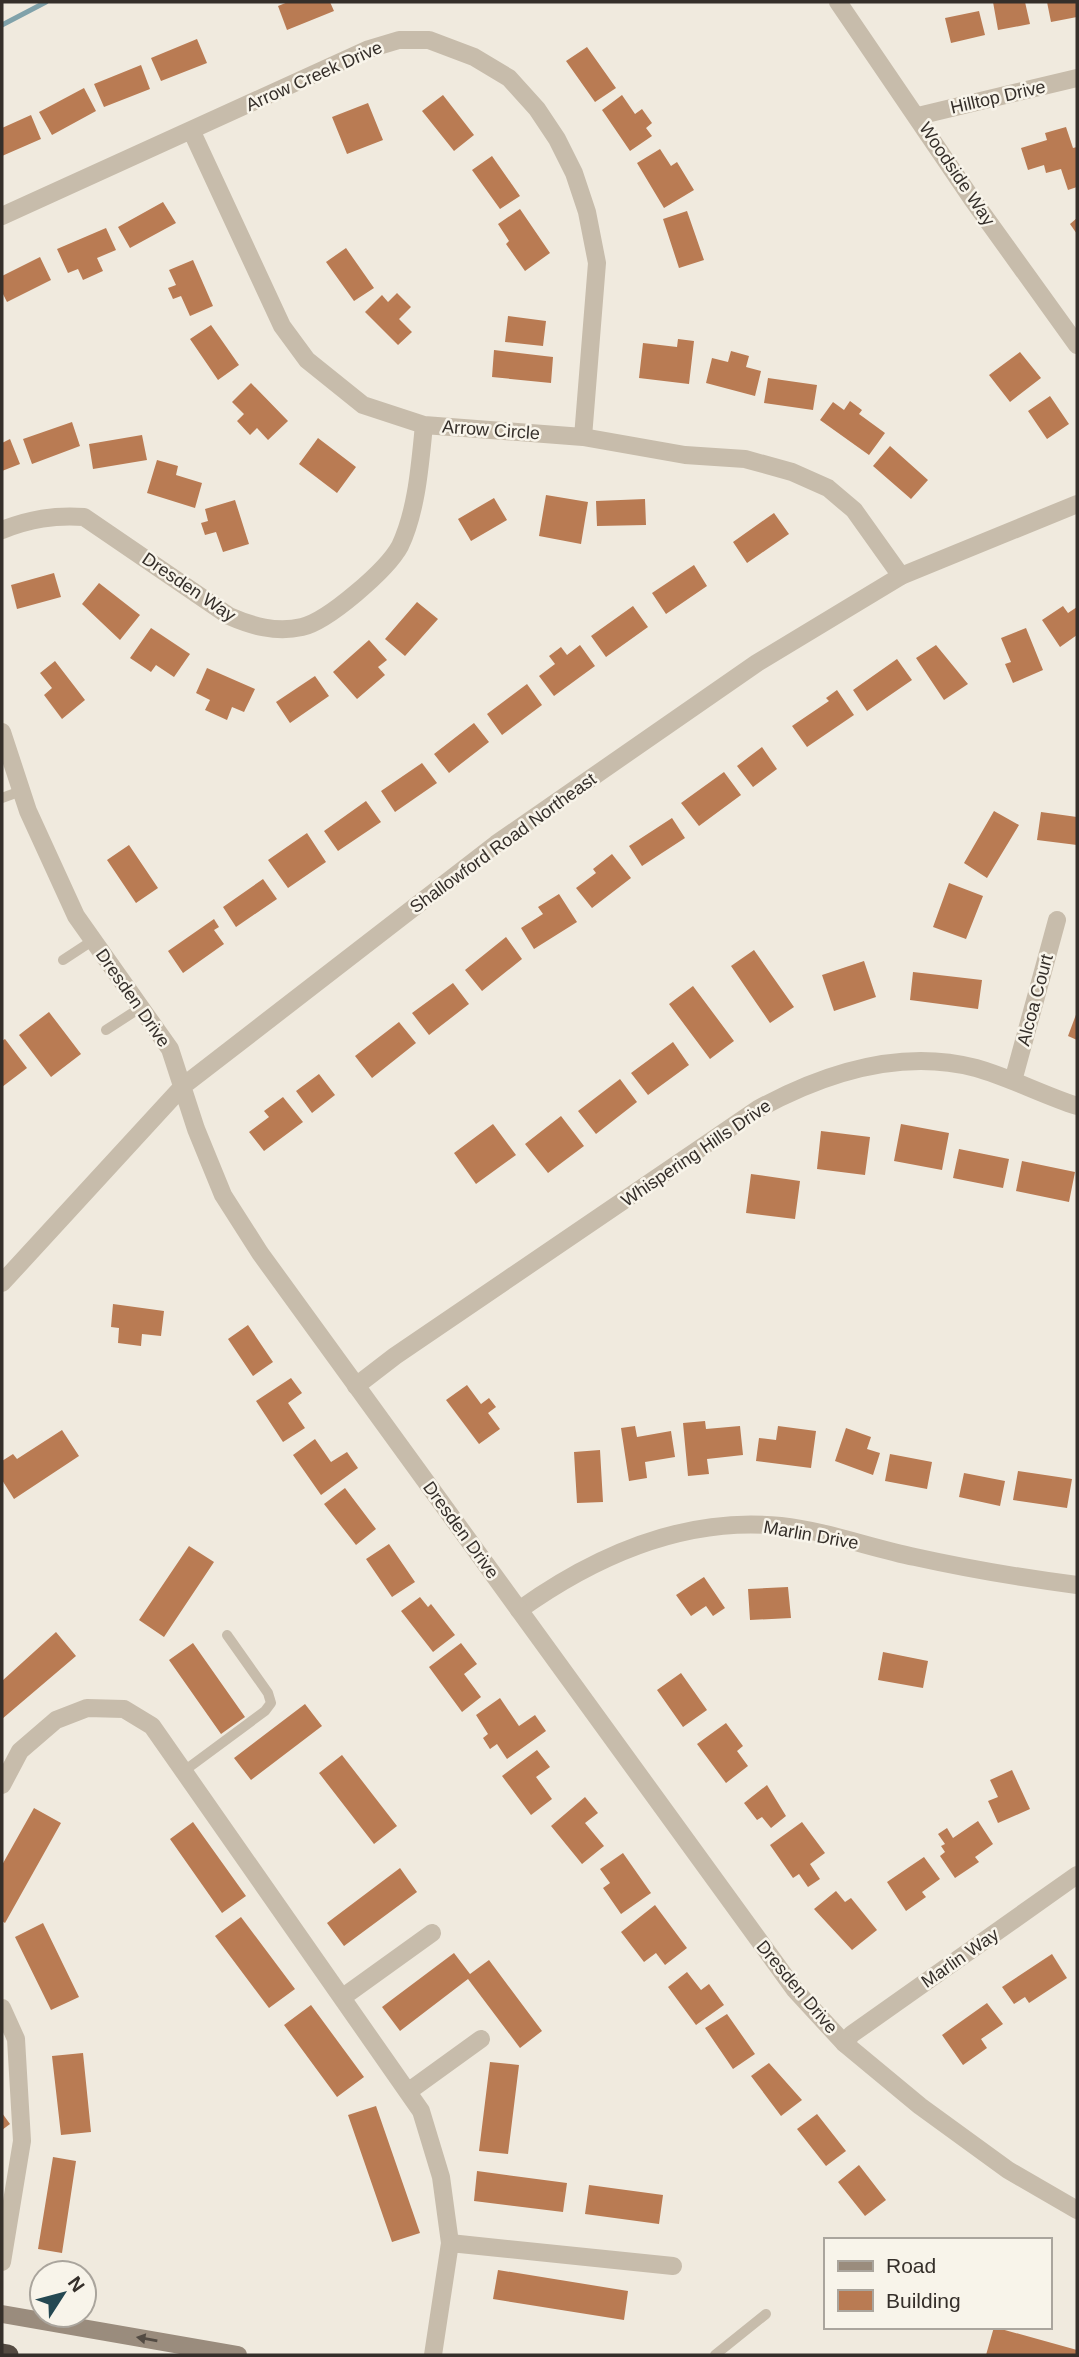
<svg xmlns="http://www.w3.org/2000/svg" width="1079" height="2357" viewBox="0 0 1079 2357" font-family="Helvetica,sans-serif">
	<rect width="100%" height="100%" fill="#f0eade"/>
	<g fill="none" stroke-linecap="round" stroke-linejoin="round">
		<!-- stream -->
		<path stroke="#80a2aa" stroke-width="5" d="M2,25L46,2"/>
	</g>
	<!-- building -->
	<path fill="#b97b53" d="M288,2H330L334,11L287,30L278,6Z
		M993,2H1025L1030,24L998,30Z
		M1047,2H1077V17L1051,22Z
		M979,11L985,35L951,43L945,18Z
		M197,39L207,63L161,81L151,58Z
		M587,47L616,88L595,102L566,61Z
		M141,65L150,89L104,107L94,84Z
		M84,88L96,111L52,135L39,112Z
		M443,95L474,135L454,151L422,111Z
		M622,95L635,114L642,109L652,123L646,128L652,136L630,151L602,110Z
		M368,103L383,140L347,154L332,117Z
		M31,115L41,139L2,156V128Z
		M1066,127L1073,148L1077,147V187L1068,190L1061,169L1046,173L1044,165L1028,170L1021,148L1047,140L1045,133Z
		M660,149L671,166L677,162L694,190L664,208L637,163Z
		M492,156L520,196L500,209L472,170Z
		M163,202L176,223L130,248L118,227Z
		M520,209L550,253L525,271L506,244L509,241L498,224Z
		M687,211L704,260L679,268L663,219Z
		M1077,218V234L1070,224Z
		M106,228L116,250L97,258L103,271L83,280L78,269L68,273L57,249Z
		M346,248L374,288L354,301L326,262Z
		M40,257L51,280L7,302L2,292V276Z
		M193,260L213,306L190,316L181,296L173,299L168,288L176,285L169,270Z
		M397,293L411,307L399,319L412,332L398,345L365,312L382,295L388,302Z
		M508,316L546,321L543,346L505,342Z
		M211,325L239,365L218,380L190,339Z
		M678,339L694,341L689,384L639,378L643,343L677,347Z
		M494,350L553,357L551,383L492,377Z
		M731,351L749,356L746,367L761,371L755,396L706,383L712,358L728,362Z
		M1020,352L1041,378L1010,402L989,375Z
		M768,378L817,385L813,410L764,403Z
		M251,383L288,421L268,440L257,428L250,435L237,421L244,414L232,402Z
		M1050,396L1069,424L1047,439L1028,411Z
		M850,401L862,410L859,414L885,433L869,455L820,420L833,402L844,410Z
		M72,422L80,446L32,464L23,439Z
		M142,435L147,460L93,469L89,444Z
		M318,438L356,467L337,493L299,464Z
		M10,439L20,464L2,471V443Z
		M890,446L928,480L911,499L873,466Z
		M157,460L178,466L176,475L202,483L195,508L147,493Z
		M546,495L588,502L581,544L539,536Z
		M494,498L507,520L471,541L458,519Z
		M645,499L646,525L597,526L596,501Z
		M235,500L249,544L223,552L216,532L205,535L201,523L208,521L205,509Z
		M774,513L789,534L747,563L733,542Z
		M694,565L707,586L666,614L652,593Z
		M54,573L61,597L17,609L11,585Z
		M99,583L140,615L120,640L82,604Z
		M417,602L438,619L405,656L385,639Z
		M633,606L648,627L606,657L591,636Z
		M1063,606L1068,613L1077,607V635L1060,647L1042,620Z
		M151,628L190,654L174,677L156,665L151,672L130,658Z
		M1026,628L1043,670L1013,683L1005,664L1011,662L1001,638Z
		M369,640L387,660L378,667L385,675L357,699L333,672Z
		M580,645L595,666L554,696L539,676L555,664L549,656L561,647L567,655Z
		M936,645L968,684L944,700L916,658Z
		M897,659L912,680L867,711L853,690Z
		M55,661L85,700L62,719L44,695L52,688L40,673Z
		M207,668L255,689L244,712L232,707L227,720L205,710L210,700L196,693Z
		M315,676L329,696L290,723L276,702Z
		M527,684L542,705L502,735L487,714Z
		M837,690L854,715L807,747L792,726L829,701L826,698Z
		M474,723L489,742L449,773L434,754Z
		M762,747L777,769L753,787L737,766Z
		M422,763L437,783L395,812L381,791Z
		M724,772L741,795L699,826L681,803Z
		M366,801L381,822L338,851L324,831Z
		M994,811L1019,825L987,878L964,863Z
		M1041,812L1077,817V845L1037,840Z
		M672,818L685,838L642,866L629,846Z
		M307,833L326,862L288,888L268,860Z
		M129,845L158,888L136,903L107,860Z
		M612,854L631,878L592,908L576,888L596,873L593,869Z
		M263,879L277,899L236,927L223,907Z
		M949,883L983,896L966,939L933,927Z
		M559,894L577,922L534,949L521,928L543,914L538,907Z
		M214,919L219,927L214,930L224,944L183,973L168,951Z
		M506,937L522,959L482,991L465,970Z
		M754,950L794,1007L770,1023L731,966Z
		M864,961L876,997L834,1011L822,975Z
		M913,972L982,980L978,1009L910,1000Z
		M453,983L469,1004L429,1035L412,1013Z
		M693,986L734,1041L710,1059L669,1004Z
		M49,1012L81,1054L51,1077L19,1035Z
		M1077,1012V1040L1068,1036Z
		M399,1022L416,1043L372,1078L355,1056Z
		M5,1039L27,1068L2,1087V1041Z
		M673,1042L689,1065L648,1095L631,1073Z
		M319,1074L335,1095L312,1113L296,1091Z
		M620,1079L637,1102L596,1134L578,1111Z
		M283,1097L303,1122L264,1151L249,1132L269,1117L264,1111Z
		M561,1116L584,1146L548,1173L525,1144Z
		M493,1124L516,1155L476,1184L454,1153Z
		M901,1124L949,1133L942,1170L894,1161Z
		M821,1131L870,1137L865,1175L817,1169Z
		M959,1149L1009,1159L1003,1188L953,1178Z
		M1022,1161L1075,1172L1069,1202L1016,1191Z
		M751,1174L800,1181L795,1219L746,1213Z
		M113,1304L164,1311L161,1336L142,1334L141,1346L118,1343L119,1328L111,1327Z
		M248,1325L273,1362L253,1376L228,1339Z
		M291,1378L302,1393L288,1403L305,1428L283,1442L256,1401Z
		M467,1385L481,1404L489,1398L496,1407L488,1413L500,1429L479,1444L446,1400Z
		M705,1421L706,1429L740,1426L743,1455L707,1459L709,1474L688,1476L683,1423Z
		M635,1426L637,1437L671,1431L675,1457L645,1462L647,1478L629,1481L621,1428Z
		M778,1426L816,1431L811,1468L756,1461L759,1438L776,1440Z
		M846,1428L871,1437L867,1449L880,1453L873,1475L835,1461Z
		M62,1430L79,1456L14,1499L2,1480V1461L13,1454L17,1459Z
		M315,1439L331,1462L347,1452L358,1468L321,1495L293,1455Z
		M600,1450L603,1502L577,1503L574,1452Z
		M890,1454L932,1462L927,1489L885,1481Z
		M1018,1471L1072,1479L1067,1508L1013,1500Z
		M964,1473L1005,1481L1000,1506L959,1497Z
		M345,1488L376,1529L356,1545L324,1504Z
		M389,1544L415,1582L392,1597L366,1559Z
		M189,1546L214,1562L164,1637L139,1620Z
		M704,1577L725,1608L713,1616L706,1606L691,1616L676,1595Z
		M788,1587L791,1618L750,1620L748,1589Z
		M420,1597L428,1607L431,1604L455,1635L433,1652L401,1611Z
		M56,1632L76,1656L2,1719V1681Z
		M193,1643L245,1717L221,1734L169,1660Z
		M461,1643L477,1664L464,1674L481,1697L462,1712L429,1667Z
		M883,1652L928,1661L923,1688L878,1680Z
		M681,1673L707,1710L683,1727L657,1690Z
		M500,1698L519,1726L535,1715L546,1731L507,1759L497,1744L490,1749L483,1738L488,1734L476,1715Z
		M305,1704L322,1726L251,1780L234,1758Z
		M726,1723L743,1746L737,1751L748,1766L726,1783L697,1744Z
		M537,1750L550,1767L536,1777L552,1799L531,1815L502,1776Z
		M342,1755L397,1826L374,1844L319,1773Z
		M1012,1770L1030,1809L998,1823L988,1801L998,1797L990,1780Z
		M767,1785L786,1816L771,1828L762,1817L757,1820L744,1803Z
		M585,1797L598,1813L585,1823L604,1846L582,1864L551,1826Z
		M34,1808L61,1823L5,1923L2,1921V1865Z
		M978,1821L993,1844L975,1857L979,1862L955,1878L940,1856L945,1852L941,1846L945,1844L938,1834L947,1828L953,1838Z
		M193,1822L246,1896L222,1913L170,1839Z
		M802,1822L825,1853L810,1864L820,1879L808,1887L799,1874L793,1878L770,1845Z
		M623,1853L651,1893L621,1914L603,1888L610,1883L600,1869Z
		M924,1857L940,1879L922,1892L926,1897L906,1911L887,1882Z
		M400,1868L417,1892L344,1946L327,1923Z
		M836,1891L845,1902L851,1898L877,1930L852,1950L814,1909Z
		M655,1905L687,1948L665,1965L656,1953L644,1962L621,1932Z
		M241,1917L295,1989L269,2008L215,1936Z
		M43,1923L79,1997L51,2010L15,1937Z
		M454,1953L470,1974L489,1960L542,2031L520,2048L468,1979L400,2031L382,2007Z
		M1052,1954L1067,1978L1029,2003L1025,1997L1014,2004L1002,1987Z
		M687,1972L701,1990L709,1984L724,2005L696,2025L668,1987Z
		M987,2003L1003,2024L981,2039L987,2048L963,2065L942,2035Z
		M311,2005L364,2077L337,2097L284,2025Z
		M727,2014L755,2054L733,2069L705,2028Z
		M83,2053L91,2132L61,2135L52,2056Z
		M490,2062L519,2065L508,2154L479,2151Z
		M769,2063L802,2100L781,2116L751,2076Z
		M376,2106L420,2233L392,2242L348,2115Z
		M2,2113L10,2124L2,2130Z
		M817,2114L846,2151L826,2166L797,2129Z
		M53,2157L76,2161L62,2253L38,2249Z
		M859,2165L886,2200L865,2216L838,2182Z
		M477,2171L567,2183L563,2212L474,2201Z
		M589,2185L663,2195L659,2224L585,2214Z
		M498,2270L628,2291L624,2320L493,2299Z
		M994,2327L1077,2350V2355H986Z"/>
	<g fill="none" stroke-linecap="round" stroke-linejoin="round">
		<!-- service -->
		<path stroke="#c7bcab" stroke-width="10" d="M2,798L21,791
			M63,960L92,941
			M106,1030L140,1008
			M184,1771L265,1711L271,1703L268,1693L227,1635
			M715,2355L766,2314"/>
		<!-- minor -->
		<path stroke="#c7bcab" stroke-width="18" d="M838,2L972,199L1077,345
			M918,116L1077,78
			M192,132L282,326L307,360L363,405L424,425L583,437L685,455L745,459L792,472L828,488L854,510L901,576
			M2,216L369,49L399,40H429L474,57L509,78L537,109L557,139L574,173L587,212L597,263L583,437
			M2,530C30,519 54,515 84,517L229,616C252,626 276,633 302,627C328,621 387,570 400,546C417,510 420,464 424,425
			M1013,1081L1057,920
			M356,1386L395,1356L758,1109C824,1073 900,1048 976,1068C1011,1078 1043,1095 1077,1106
			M519,1610C596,1555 685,1516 781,1526C826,1531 871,1548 915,1557C969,1569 1023,1578 1077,1585
			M2,1785L20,1751L56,1720L87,1708L124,1709L152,1726L421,2111L441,2177L450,2243L433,2355
			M343,1997L432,1933
			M2,2008L16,2039L22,2141L2,2262
			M844,2043L852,2034L1077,1875
			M409,2091L481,2039
			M450,2243L673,2266"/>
		<!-- tertiary -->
		<path stroke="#c7bcab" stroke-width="18" d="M2,732L28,811L76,916L170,1049L196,1129L223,1195L260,1253L795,1990L844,2043L920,2106L1008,2170L1077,2210
			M2,1283L183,1086L496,844L757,663L901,576L1077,504"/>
		<!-- secondary -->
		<path stroke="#9a8c7d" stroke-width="18" d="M2,2314L238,2355"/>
		<!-- motorway -->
		<path stroke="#554b42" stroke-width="21" d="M2,2354L8,2355"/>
	</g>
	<!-- one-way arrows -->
	<defs><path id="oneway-solid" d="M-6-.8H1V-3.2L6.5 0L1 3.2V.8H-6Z" transform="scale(1.75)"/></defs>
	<use fill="#534b43" href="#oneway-solid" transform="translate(147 2339) rotate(-170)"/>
	<g text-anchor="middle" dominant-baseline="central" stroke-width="5" stroke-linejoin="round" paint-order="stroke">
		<!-- street labels -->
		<g font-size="18" fill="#352f2a" stroke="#f8f4ea">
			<text transform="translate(314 76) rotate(-24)">Arrow Creek Drive</text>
			<text transform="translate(998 97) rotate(-13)">Hilltop Drive</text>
			<text transform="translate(957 174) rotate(56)">Woodside Way</text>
			<text transform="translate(491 430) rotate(4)">Arrow Circle</text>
			<text transform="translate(189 587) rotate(34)">Dresden Way</text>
			<text transform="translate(503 843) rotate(-36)">Shallowford Road Northeast</text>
			<text transform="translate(133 998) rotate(55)">Dresden Drive</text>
			<text transform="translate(1035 1000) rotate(-75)">Alcoa Court</text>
			<text transform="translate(696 1153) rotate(-34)">Whispering Hills Drive</text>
			<text transform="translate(461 1530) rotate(54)">Dresden Drive</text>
			<text transform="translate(811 1535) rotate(10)">Marlin Drive</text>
			<text transform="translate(960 1958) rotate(-35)">Marlin Way</text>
			<text transform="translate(797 1987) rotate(50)">Dresden Drive</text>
		</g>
	</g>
	<!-- border -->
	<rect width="1079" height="2357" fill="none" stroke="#352f2a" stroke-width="7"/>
	<!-- legend -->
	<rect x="824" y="2238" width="228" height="91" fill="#f8f4ea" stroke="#aaa59d" stroke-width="2"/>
	<rect x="838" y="2261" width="35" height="10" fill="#9a8c7d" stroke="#aaa59d" stroke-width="2"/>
	<text x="886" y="2273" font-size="21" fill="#352f2a">Road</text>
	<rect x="838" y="2290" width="35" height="21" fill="#b97b53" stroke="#aaa59d" stroke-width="2"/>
	<text x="886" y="2308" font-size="21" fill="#352f2a">Building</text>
	<!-- north arrow -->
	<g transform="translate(63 2294) rotate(54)"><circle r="33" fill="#f8f4ea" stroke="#aaa59d" stroke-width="2"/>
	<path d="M0-5L12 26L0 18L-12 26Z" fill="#244852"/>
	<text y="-10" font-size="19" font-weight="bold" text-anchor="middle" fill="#352f2a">N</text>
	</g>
</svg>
